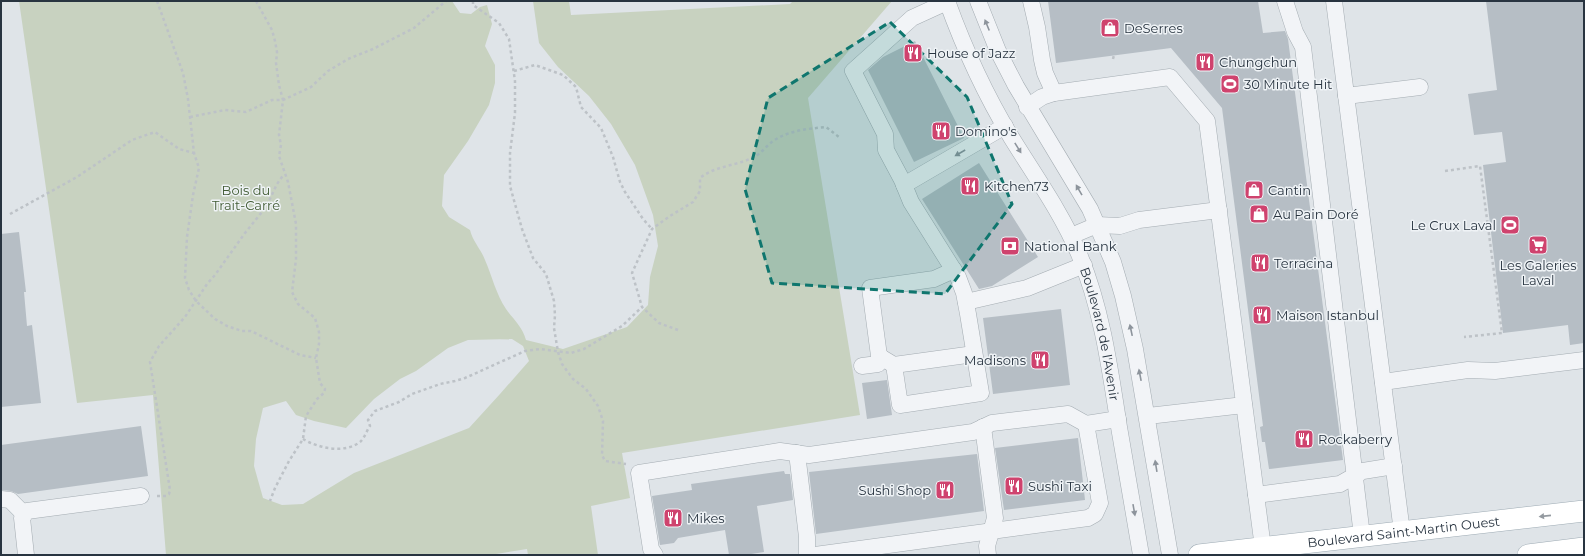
<svg xmlns="http://www.w3.org/2000/svg" width="1585" height="556" viewBox="0 0 1585 556" font-family="Montserrat,sans-serif">
	<rect width="100%" height="100%" fill="#dfe4e8"/>
	<!-- green -->
	<path fill="#c8d2c0" fill-rule="evenodd" d="M19,1H452L460,13L471,14L480,7L487,5L492,24L485,46L495,65V83L489,105L468,141L444,175L442,206L449,217L470,230C473,242 481,249 485,260C492,276 496,294 506,309C514,320 522,326 526,340L563,349L627,327L648,305L650,277L658,246L653,215L635,165L611,124L589,96L558,67L539,43L533,1H569L571,15L790,4L793,1H892L808,98L860,415L622,453L630,498L591,506L598,555H528L527,549L490,555H166L153,395L77,403ZM512,339L523,346L529,361L500,394L469,428L354,473L303,504L282,505L263,498L254,466L256,439L263,408L286,401L296,415L314,421L346,428L374,399L400,379L416,371L448,348L468,340Z"/>
	<!-- building -->
	<path fill="#b6bec5" d="M1048,1H1258L1263,33L1285,31L1288,39L1343,460L1269,469L1265,442H1262L1260,427L1263,426L1222,108L1171,48L1056,63Z
		M1486,1H1584V343L1570,345L1568,325L1503,333L1483,165L1506,162L1502,132L1474,135L1468,94L1497,90Z
		M915,41L964,138L914,162L868,70L883,57Z
		M979,163L1038,257L992,286L979,289L922,199Z
		M19,232L26,292H24L27,326L32,325L41,403L1,407V234Z
		M1061,309L1070,385L993,394L983,318Z
		M887,380L892,415L867,419L862,383Z
		M141,426L148,476L18,494L11,491L1,490V445Z
		M1078,438L1085,500L1004,510L995,448Z
		M977,454L984,511L816,534L809,472Z
		M784,471L785,474H790L793,500L757,506L764,552L745,555H729L725,530L678,538L674,543L660,545L652,496L692,490L691,484Z"/>
	<g fill="none" stroke-linecap="round" stroke-linejoin="round">
		<!-- minor casing -->
		<g stroke="#a4acb2" stroke-width="17">
			<g id="minor">
				<path id="s1" d="M947,1C964,48 985,94 1011,137C1035,176 1061,212 1079,254C1102,309 1110,369 1119,427C1126,470 1134,512 1141,555"/>
				<path d="M978,1L998,51L1016,86L1090,209L1113,262L1123,296L1135,349L1170,555"/>
				<path d="M1031,1L1037,27L1042,60L1045,73L1054,93"/>
				<path d="M1285,1L1295,32L1303,47L1362,536"/>
				<path d="M1334,1L1402,532"/>
				<path d="M1346,96L1420,87"/>
				<path d="M1027,107L1042,97L1054,93L1170,77L1207,121L1263,548"/>
				<path d="M904,185L1005,126"/>
				<path d="M1071,236L1097,225L1120,226L1139,220L1219,210"/>
				<path d="M954,270L934,279L870,288L879,356L894,365L974,354"/>
				<path d="M966,302L1027,288L1084,265"/>
				<path d="M894,365L900,405L981,393L968,314L964,293L958,277L911,202L902,180L886,150L885,134L853,71L912,18L947,2"/>
				<path d="M862,366L878,364L882,358"/>
				<path d="M1383,382L1468,370L1495,371L1584,360"/>
				<path d="M1148,416L1244,405"/>
				<path d="M983,427L995,518L987,546L988,555"/>
				<path d="M797,453L807,537V555"/>
				<path d="M1256,495L1340,484L1363,471L1394,466"/>
				<path d="M1,499L10,500L24,514"/>
				<path d="M26,555L22,518L27,511L141,496"/>
				<path d="M655,555L651,549L639,473L780,451L809,455L973,432L992,423L1068,414L1086,424L1118,419"/>
				<path d="M815,555L1088,518L1095,514L1100,503L1086,424"/>
			</g>
		</g>
		<!-- major casing -->
		<g stroke="#9eabb4" stroke-width="22">
			<g id="major">
				<path id="s2" d="M1199,555L1584,511"/>
				<path d="M1528,555L1584,548"/>
			</g>
		</g>
		<!-- path -->
		<path stroke="#bdc2c7" stroke-width="2.5" stroke-dasharray="3 3" stroke-linecap="butt" d="M157,1L183,73L188,99L194,153L199,168L193,195L187,237L185,278L189,290L196,301L215,319L227,326L242,331H251L300,355L316,358
			M256,1L272,30L275,41L277,52L276,63L279,85L283,100L279,135L281,145L279,156L288,182L296,224V259L292,292L298,304L315,318L319,332V344L316,358L320,383L325,389L324,393L317,399L306,416L303,439L289,461L275,488L270,501
			M473,1V5L499,23L509,39L515,81V113L510,153V186L522,229L533,258L546,274L554,301L555,315L554,328L558,352L562,364L573,379L586,389L598,406L603,421L602,455L605,461L626,464
			M1113,59L1114,55
			M514,71L535,65L563,75L576,87L581,107L601,128L613,157L620,182L625,192L643,219L652,229
			M190,117L225,110L246,112L272,100H283L311,87L328,71L348,59L373,49L414,28L446,1
			M1445,171L1480,166L1502,333L1464,337
			M10,214L77,177L132,140L155,132L179,149L194,153
			M678,330L659,323L642,307L632,273L652,229L670,216L693,202L700,191V178C715,166 735,166 752,158C760,155 766,146 773,141C790,130 807,129 826,127L839,137
			M303,439C318,448 344,454 360,442C364,439 367,430 370,426L368,420L375,411L399,402L412,394L440,384L455,381L465,378L525,351L540,349L571,353L584,349L622,326L642,307
			M157,496H166L169,494L170,490L150,362L159,346L185,317L207,284L215,275L245,233L266,207L277,184L284,174"/>
		<!-- minor -->
		<use href="#minor" stroke="#f2f4f7" stroke-width="16"/>
		<!-- major -->
		<use href="#major" stroke="#fff" stroke-width="21"/>
	</g>
	<!-- one-way arrows -->
	<defs><path id="oneway-solid" d="M-6-.8H1V-3.2L6.5 0L1 3.2V.8H-6Z"/></defs>
	<g fill="#8d949c">
		<use href="#oneway-solid" transform="translate(987 25) rotate(-112)"/>
		<use href="#oneway-solid" transform="translate(1018 148) rotate(58)"/>
		<use href="#oneway-solid" transform="translate(960 153) rotate(150)"/>
		<use href="#oneway-solid" transform="translate(1079 190) rotate(-120)"/>
		<use href="#oneway-solid" transform="translate(1131 330) rotate(-102)"/>
		<use href="#oneway-solid" transform="translate(1140 375) rotate(-101)"/>
		<use href="#oneway-solid" transform="translate(1156 466) rotate(-99)"/>
		<use href="#oneway-solid" transform="translate(1134 510) rotate(80)"/>
	</g>
	<use fill="#949aa0" href="#oneway-solid" transform="translate(1545 516) rotate(174)"/>
	<!-- marked area -->
	<path fill="#0f766e" fill-opacity="0.2" stroke="#0f766e" stroke-width="3" stroke-dasharray="8 5" stroke-linejoin="round" d="M890,22L967,97L1012,204L945,294L772,283L745,189L768,98Z"/>
	<!-- icons -->
	<defs>
		<g id="shop-square" transform="scale(1)"><rect x="-9" y="-9" width="18" height="18" rx="4" fill="#cf436e" stroke="#eff3f6"/><path d="M-5-2.5h2.3a2.7 3.5 0 0 1 5.4 0H5L5.5 6h-11ZM-1.5-2.5h3a1.5 2.3 0 0 0-3 0Z" fill="#fff"/></g>
		<g id="restaurant-square" transform="scale(1)"><rect x="-9" y="-9" width="18" height="18" rx="4" fill="#cf436e" stroke="#eff3f6"/><path d="M-5-6h1v4h1v-4h1v4h1v-4h1v5L-1.5 .5V6h-2V.5L-5-1ZM5-6V6H3V1.5H1.5Q1.5-4 5-6Z" fill="#fff"/></g>
		<g id="stadium-square" transform="scale(1)"><rect x="-9" y="-9" width="18" height="18" rx="4" fill="#cf436e" stroke="#eff3f6"/><path d="M0-5a6.5 5 0 1 0 0 10a6.5 5 0 1 0 0-10ZM-3.5-1.8h7v3.6h-7Z" fill="#fff"/></g>
		<g id="supermarket-square" transform="scale(1)"><rect x="-9" y="-9" width="18" height="18" rx="4" fill="#cf436e" stroke="#eff3f6"/><path d="M-6-5.5h2.5l.6 2H6L4.5 2H-2.5L-4.4-4H-6ZM-1.5 3.2a1.3 1.3 0 1 0 .1 0ZM3 3.2a1.3 1.3 0 1 0 .1 0Z" fill="#fff"/></g>
		<g id="bank-square" transform="scale(1)"><rect x="-9" y="-9" width="18" height="18" rx="4" fill="#cf436e" stroke="#eff3f6"/><path d="M-6-4H6V4H-6ZM0-2.3a2.3 2.3 0 1 0 0 4.6a2.3 2.3 0 1 0 0-4.6Z" fill="#fff"/></g>
	</defs>
	<g fill-rule="evenodd">
		<use href="#shop-square" x="1110" y="28"/>
		<use href="#restaurant-square" x="913" y="53"/>
		<use href="#restaurant-square" x="1205" y="62"/>
		<use href="#stadium-square" x="1230" y="84"/>
		<use href="#restaurant-square" x="941" y="131"/>
		<use href="#restaurant-square" x="970" y="186"/>
		<use href="#shop-square" x="1254" y="190"/>
		<use href="#shop-square" x="1259" y="214"/>
		<use href="#stadium-square" x="1510" y="225"/>
		<use href="#supermarket-square" x="1538" y="245"/>
		<use href="#bank-square" x="1010" y="246"/>
		<use href="#restaurant-square" x="1260" y="263"/>
		<use href="#restaurant-square" x="1262" y="315"/>
		<use href="#restaurant-square" x="1040" y="360"/>
		<use href="#restaurant-square" x="1304" y="439"/>
		<use href="#restaurant-square" x="1014" y="486"/>
		<use href="#restaurant-square" x="945" y="490"/>
		<use href="#restaurant-square" x="673" y="518"/>
	</g>
	<g text-anchor="middle" dominant-baseline="central" stroke-width="3" stroke-linejoin="round" paint-order="stroke">
		<!-- poi labels -->
		<g font-size="13" fill="#283440" stroke="#eff3f6" text-anchor="start">
			<text x="1124" y="28">DeSerres</text>
			<text x="927" y="53">House of Jazz</text>
			<text x="1219" y="62">Chungchun</text>
			<text x="1244" y="84">30 Minute Hit</text>
			<text x="955" y="131">Domino's</text>
			<text x="984" y="186">Kitchen73</text>
			<text x="1268" y="190">Cantin</text>
			<text x="1273" y="214">Au Pain Doré</text>
			<text x="1496" y="225" text-anchor="end">Le Crux Laval</text>
			<text x="1024" y="246">National Bank</text>
			<text x="1274" y="263">Terracina</text>
			<text x="1538" y="265" text-anchor="middle">Les Galeries<tspan x="1538" dy="15">Laval</tspan></text>
			<text x="1276" y="315">Maison Istanbul</text>
			<text x="1026" y="360" text-anchor="end">Madisons</text>
			<text x="1318" y="439">Rockaberry</text>
			<text x="1028" y="486">Sushi Taxi</text>
			<text x="931" y="490" text-anchor="end">Sushi Shop</text>
			<text x="687" y="518">Mikes</text>
		</g>
		<!-- park labels -->
		<g font-size="13" fill="#425c35" stroke="#eff3f6">
			<text x="246" y="190">Bois du<tspan x="246" dy="15">Trait-Carré</tspan></text>
		</g>
		<!-- street labels -->
		<g font-size="13" fill="#283440" stroke="#eff3f6">
			<text stroke="none"><textPath href="#s1" startOffset="369">Boulevard de l'Avenir</textPath></text>
			<text stroke="none"><textPath href="#s2" startOffset="206">Boulevard Saint-Martin Ouest</textPath></text>
		</g>
	</g>
	<!-- border -->
	<rect width="1585" height="556" fill="none" stroke="#283440" stroke-width="4"/>
</svg>
